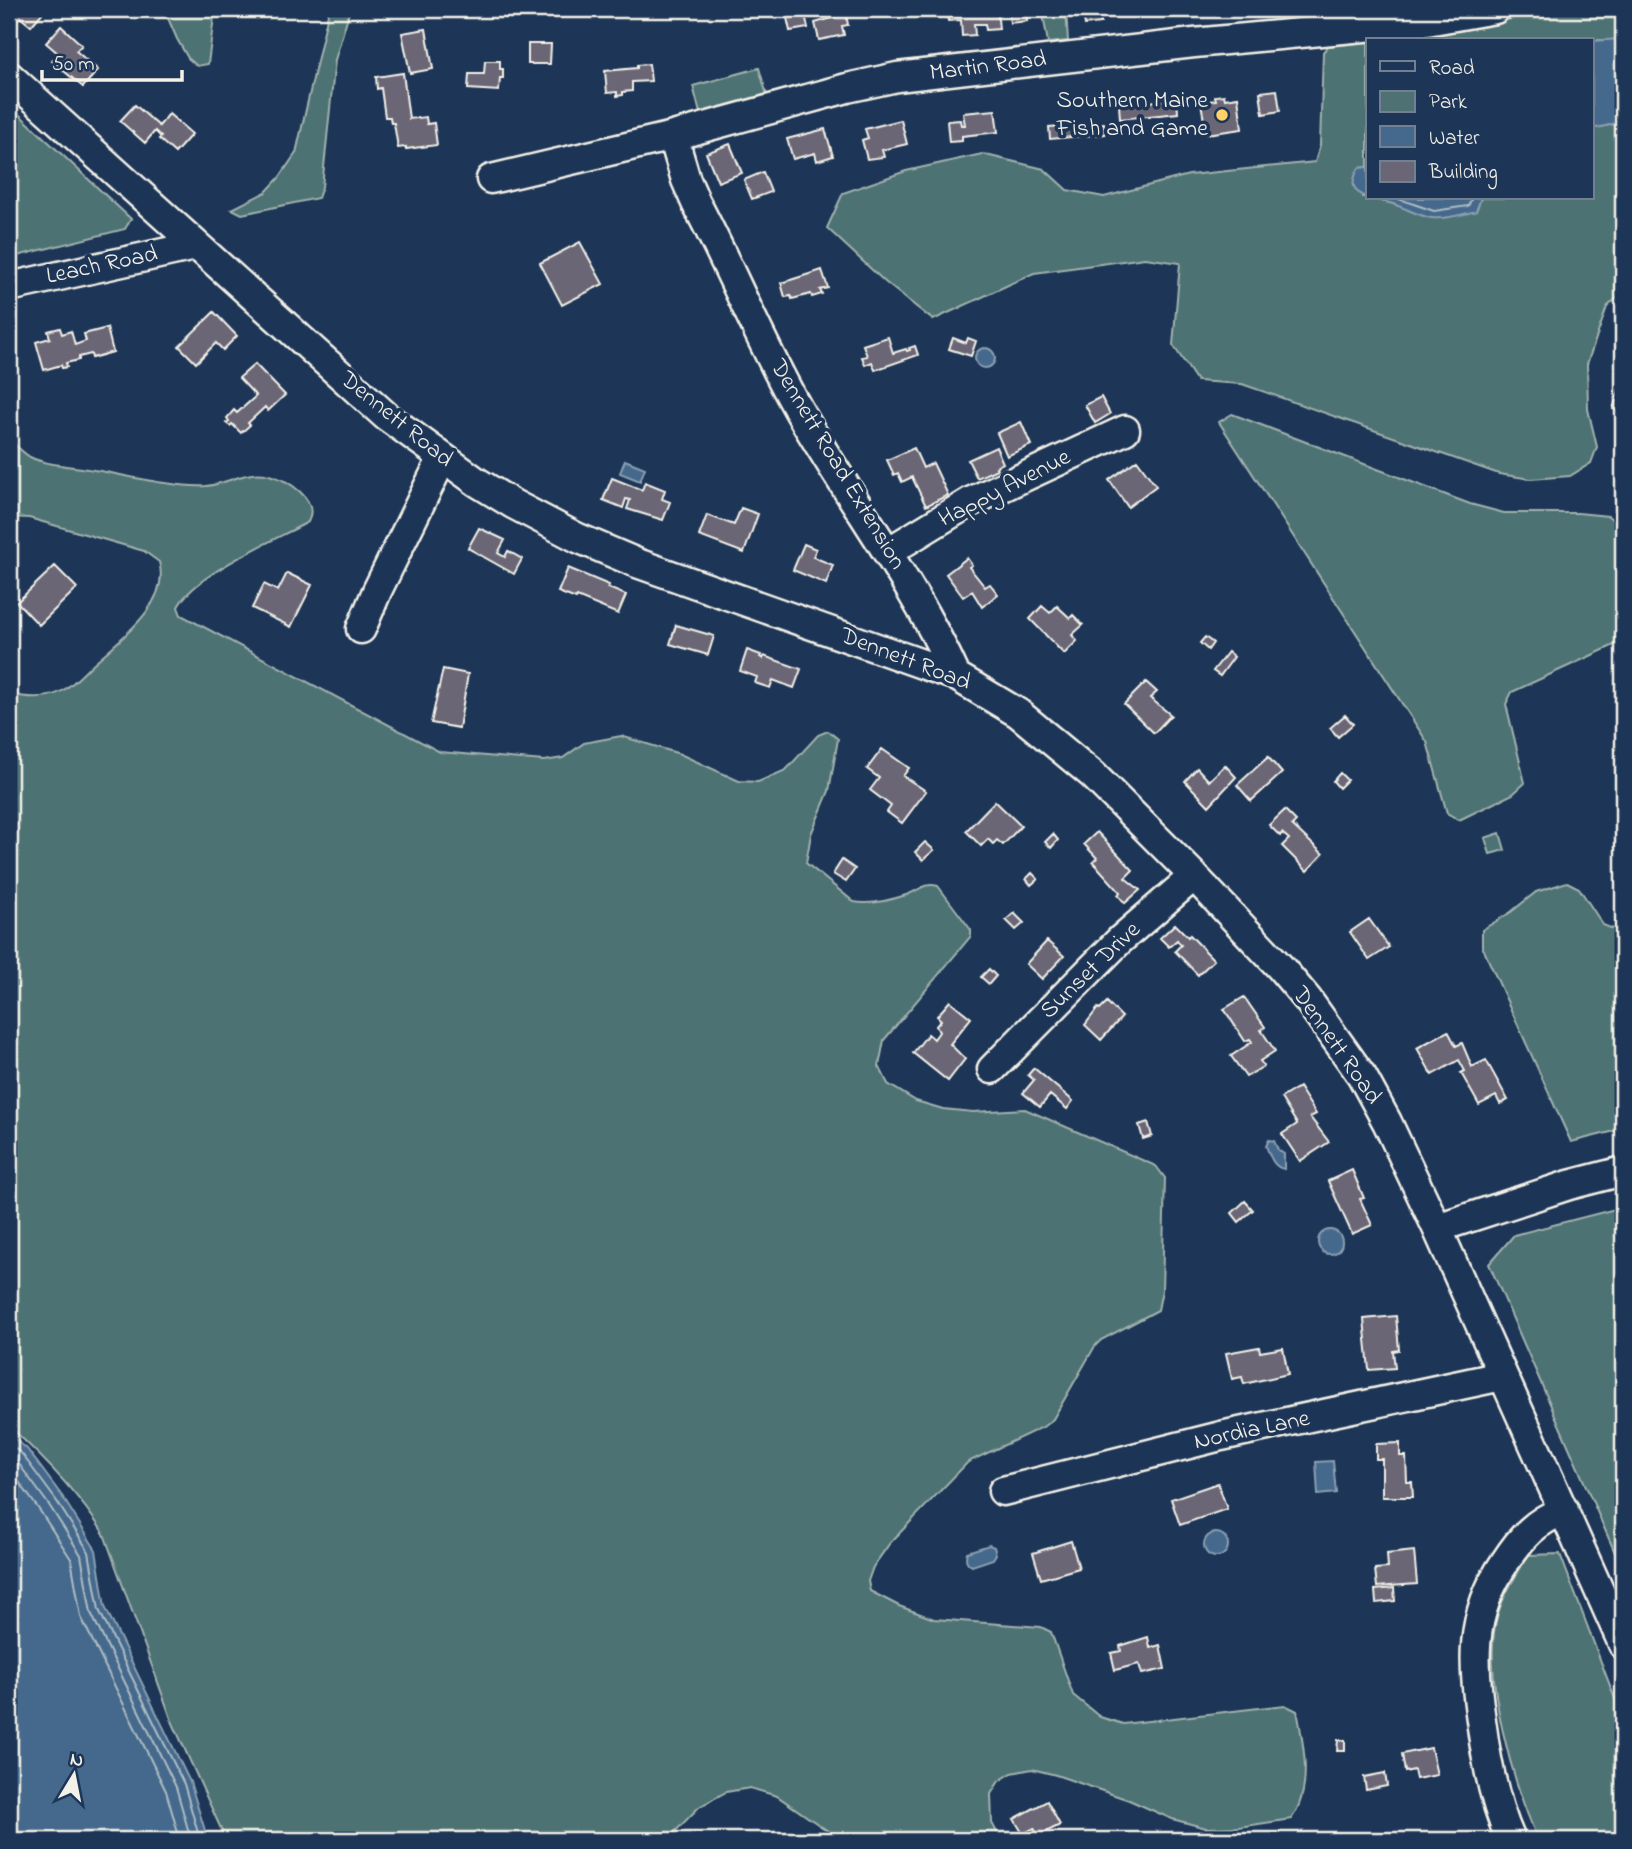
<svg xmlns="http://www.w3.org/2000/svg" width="1632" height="1849" viewBox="0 0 1632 1849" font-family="'Indie Flower',sans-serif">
	<rect width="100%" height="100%" fill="#1d3557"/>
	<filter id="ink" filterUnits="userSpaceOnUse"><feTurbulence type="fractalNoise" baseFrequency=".0143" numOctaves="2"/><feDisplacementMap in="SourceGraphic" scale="14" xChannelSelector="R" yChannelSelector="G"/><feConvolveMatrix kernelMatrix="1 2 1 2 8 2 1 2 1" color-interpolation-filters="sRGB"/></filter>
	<g filter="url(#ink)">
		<!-- green -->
		<path fill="#4e7273" stroke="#a1b2ae" stroke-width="2" d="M164,9H215L208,64L197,66L188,58L177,39Z
			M329,9H350L335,60L322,187L318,198L242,214L232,209L266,192L279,178L296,153Z
			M1042,9H1066L1068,41L1048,43Z
			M1554,9H1623V40H1384L1463,30Z
			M1368,42V167L1359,168L1363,197L1390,203L1434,218L1476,211L1481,198H1592V129L1623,122V292L1607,307L1587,364L1588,409L1597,447L1591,463L1570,476L1531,479L1499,474L1242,384L1197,381L1173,345L1180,263L1145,258L1034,273L933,320L885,282L827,228L843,193L906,171L982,154L1044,169L1067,190L1104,197L1189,175L1315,162L1320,145L1323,52L1328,46Z
			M759,68L767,95L700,113L693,86Z
			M9,105L131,219L125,229L9,258Z
			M1232,414L1470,504L1504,513H1578L1608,516L1623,527V641L1512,692L1506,704L1525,783L1513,794L1459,820L1447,813L1427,742L1219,422Z
			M9,440C16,445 23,453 30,457C48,466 74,466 94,470C125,475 176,488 206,486C227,484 247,469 269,475C288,480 320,499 308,522C275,540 194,574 178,607L181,615L440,752L544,761L563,758L584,743L621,736L680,754L739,781L758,782L786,770L818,735L828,731L838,739L829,791L811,834L806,863L854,902C870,905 891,900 906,895C919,891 924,882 938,886L971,930V936L884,1040L879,1066L888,1084L916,1101L943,1109L973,1112L1025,1109L1156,1166L1165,1178L1162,1290L1158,1310L1101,1340L1095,1346L1053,1419L1043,1427L968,1462L890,1543L873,1567L868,1581L870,1591L899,1606L934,1619L1041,1627L1051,1632L1073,1695L1100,1717L1123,1724L1285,1705L1297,1711C1304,1745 1313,1790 1291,1819L1239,1827L1206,1828L1172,1819L1129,1800L1056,1775L1032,1769L1012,1773L999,1781L991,1794L992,1823L1001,1840H841L777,1796L750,1788L726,1792L699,1807L667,1840H226L172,1721L104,1534C79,1494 44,1458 9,1426V694C26,698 46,700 62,691C74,684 85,671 95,662C122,638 171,602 159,562L144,551L29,518L9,517Z
			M1500,833L1505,850L1490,854L1485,838Z
			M1567,882L1579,888L1603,925L1623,933V1129L1571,1142L1482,946V930L1511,912L1536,892Z
			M1623,1207V1571L1489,1264L1514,1235Z
			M1560,1554L1623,1720V1840H1538C1514,1785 1481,1676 1497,1617C1503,1594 1517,1575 1528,1555Z"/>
		<!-- water -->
		<path fill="#44698c" stroke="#8a9fb1" stroke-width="2" d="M1620,39L1623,40V122L1592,129V41Z
			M1368,167V198H1481L1476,211C1463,214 1446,220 1432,218C1417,216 1405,207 1390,203C1372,198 1341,197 1359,168Z
			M975 358a10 10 0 1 1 20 0a10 10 0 1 1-20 0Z
			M625,460L645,468L640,481L620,473Z
			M1269,1140L1274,1141L1278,1150L1284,1154V1169C1273,1167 1270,1156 1266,1146Z
			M1318 1242a12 12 0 1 1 24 0a12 12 0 1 1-24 0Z
			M9,1434L27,1449L62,1496L96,1550L105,1607L190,1782L208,1840H9Z
			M1333,1461L1336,1493L1318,1495L1316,1462Z
			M1204 1545a12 12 0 1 1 24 0a12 12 0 1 1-24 0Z
			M989,1545L994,1547L996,1554L993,1559L972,1566C966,1563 965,1559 967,1552Z"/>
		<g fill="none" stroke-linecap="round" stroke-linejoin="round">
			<!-- shore -->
			<path stroke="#aebbc3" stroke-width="2" d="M1396,198L1434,211L1468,206L1472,198
				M9,1443L22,1454L56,1500L89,1552L99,1610L184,1784L200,1840
				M9,1454L16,1460L49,1505L81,1555L91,1613L176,1787L191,1840
				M9,1468L40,1511L71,1559L81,1617L166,1791L180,1840"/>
		</g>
		<!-- building -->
		<path fill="#6a6676" stroke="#f4f1e8" stroke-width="2" d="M9,9H41L44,11L31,26L15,13L9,20Z
			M785,9H804L808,28L790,31Z
			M947,9H997L999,29L986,30L985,24H974L975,35L962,36L961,20L948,21Z
			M1008,9H1026L1027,21L1010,23Z
			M1082,9H1099L1101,23L1085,25Z
			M846,14L848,25L842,26L844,35L819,40L815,23Z
			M61,26L82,45L76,51L98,70L83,87L52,61L59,54L46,43Z
			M426,29L433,69L410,73L402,33Z
			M528,44H551L550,64H528Z
			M485,61H500V69H503V78H500L499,91L468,89L469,74H484Z
			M649,64L651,81L632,82V91L623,92V95L617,96V92L607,93L605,71L637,68V65Z
			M403,73L409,119L426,117L427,124L434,123L437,145L406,149V147L398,148L394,123H391L390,117H385L381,88L377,89L376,77Z
			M1277,90L1280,111L1263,114L1260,92Z
			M1224,95L1225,99L1238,97L1242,129L1206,134L1201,102L1216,100L1215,96Z
			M1177,99L1178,113L1120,119L1119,105Z
			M135,105L159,126L169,114L192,134L175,153L159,139L161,137L155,131L145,143L120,121Z
			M995,110L998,132L962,136V141L949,142L947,121L960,120L961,125H965L963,113Z
			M901,120L907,144L882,150L884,157L867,159L862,140L868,138L865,129Z
			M1104,123L1105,134L1050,139L1049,127Z
			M825,129L833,156L817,161L815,153L793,159L787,139Z
			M730,144L742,173L718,182L706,153Z
			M763,172L771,192L752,199L744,180Z
			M580,242L603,284L562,305L540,263Z
			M822,270L828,288L820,290L822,294L812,297L811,294L792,299L791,296L785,297L781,283Z
			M214,312L237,336L223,350L216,343L196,363L179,346Z
			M60,328L62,334L71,331L75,345L86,341L84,334L107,328L113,352L92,358L91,354L79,357V360L66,363L67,367L62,368L61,365L44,370L36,342L50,338L48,331Z
			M888,337L893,353L906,349L907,351L910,350L909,348L915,346L918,355L875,370L872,362L865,365L862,357L867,356L863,345Z
			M953,338L966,343L968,338L976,341L971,356L949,349Z
			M255,364L285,395L268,411L265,407L248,423L250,425L241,433L232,424L230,426L226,423L229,421L227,418L234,410L237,413L256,396L239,378Z
			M1620,387L1623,388V412L1613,409Z
			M1101,397L1110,414L1095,423L1085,405Z
			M1021,422L1031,445L1007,456L997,433Z
			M996,447L1003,463L996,467L997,469L977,478L968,460Z
			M914,448L923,468L933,463L948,495L926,506L912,477L902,482L898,473L894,475L887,460Z
			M1137,460L1156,486L1128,507L1109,480Z
			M612,478L642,490L645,482L665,490L662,499L670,502L663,520L627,509L630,500L626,499L623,508L603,500Z
			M741,508L758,514L744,553L699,536L707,515L734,525Z
			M479,528L505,540L498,553L505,557L508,551L522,559L514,574L468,548Z
			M804,544L816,549L813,557L833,565L826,584L793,570Z
			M967,558L972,565L969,567L985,587L990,584L998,594L982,607L972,591L963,597L946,574Z
			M55,566L77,588L39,625L17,602Z
			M568,568L609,585L608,588L626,595L618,614L577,597L576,599L558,592Z
			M287,573L312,585L291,627L252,608L264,584L278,591Z
			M1042,606L1050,613L1057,606L1070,618L1073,615L1083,625L1072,635L1077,641L1064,654L1030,619Z
			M676,625L714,636L708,655L670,644Z
			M1205,637L1213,643L1208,650L1200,643Z
			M747,650L761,655L760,657L763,659L764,656L801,669L794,688L773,680L770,688L755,683L757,677L740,671Z
			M1228,652L1234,657L1220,676L1213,671Z
			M443,669L468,674L459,728L431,723Z
			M1146,682L1157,692L1150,698L1171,715L1154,733L1124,704Z
			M1345,715L1353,724L1338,737L1330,728Z
			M882,749L909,768L903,776L926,791L902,823L887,812L891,806L870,790L879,778L867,769Z
			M1268,757L1282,773L1251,801L1237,785Z
			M1225,765L1236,777L1209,806L1185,781L1197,768L1209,781Z
			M1340,773L1347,780L1339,788L1333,781Z
			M995,801L1021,826L1003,845L997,840L993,844L988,839L981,846L966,831Z
			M1285,810L1296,821L1292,825L1323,854L1307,871L1282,846L1289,839L1282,833L1280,836L1269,825Z
			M1097,832L1133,870L1125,878L1140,890L1125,903L1118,895L1120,892L1093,862L1097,858L1084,844Z
			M1053,834L1058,840L1051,848L1045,842Z
			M925,842L934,850L923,860L915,852Z
			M842,860L855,869L846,882L833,874Z
			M1032,873L1038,879L1031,885L1026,879Z
			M1014,913L1024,923L1016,930L1006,920Z
			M1369,919L1389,947L1369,960L1350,932Z
			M1175,924L1188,937L1190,935L1214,960L1198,975L1175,951L1181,945L1177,940L1169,947L1160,938Z
			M1047,941L1064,956L1042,979L1026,964Z
			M989,969L996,976L989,984L981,977Z
			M1244,997L1265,1027L1261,1030L1275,1051L1260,1061L1264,1066L1246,1077L1231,1056L1252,1042L1250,1039L1245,1041L1224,1009Z
			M950,1001L971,1018L950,1044L965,1059L948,1081L913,1053L928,1034L934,1039L939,1032L936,1026L941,1020L937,1016Z
			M1107,1002L1122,1017L1101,1040L1085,1025L1098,1008L1100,1009Z
			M1448,1031L1456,1046L1462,1043L1472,1067L1486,1060L1508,1100L1500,1104L1496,1096L1479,1105L1461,1073L1465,1071L1459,1060L1432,1075L1417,1048Z
			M1034,1068L1073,1101L1067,1109L1050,1095L1040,1107L1023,1093L1034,1080L1028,1075Z
			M1299,1087L1316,1114L1310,1117L1329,1142L1300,1161L1282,1134L1297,1124L1281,1098Z
			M1148,1122L1152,1136L1143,1139L1139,1125Z
			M1352,1170L1364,1198L1360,1199L1372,1225L1352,1234L1328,1181Z
			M1245,1201L1253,1210L1239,1222L1232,1213Z
			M1396,1316L1399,1350L1393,1351L1395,1368L1369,1370L1364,1319Z
			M1259,1347L1260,1352L1283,1348L1288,1374L1244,1384L1242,1377L1232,1379L1226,1353Z
			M1400,1443V1456H1406L1407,1482H1412L1413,1497H1382V1459H1376V1444Z
			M1218,1483L1227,1509L1180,1525L1171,1499Z
			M1071,1541L1079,1568L1041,1579L1033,1553Z
			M1414,1551L1417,1584L1377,1587L1375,1569L1388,1568L1387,1554Z
			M1394,1588L1395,1601L1376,1603L1375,1590Z
			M1148,1637L1150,1648L1160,1645L1165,1669L1142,1674L1139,1664L1115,1670L1111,1653L1121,1651L1120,1646Z
			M1338,1740H1345V1751H1337Z
			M1431,1748L1437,1775L1416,1779L1414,1770L1405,1772L1402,1754Z
			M1385,1773L1387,1786L1366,1790L1364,1777Z
			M1047,1801L1060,1825L1038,1836L1034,1828L1023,1834L1014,1819Z"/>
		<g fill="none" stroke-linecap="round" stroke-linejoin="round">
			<!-- minor casing -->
			<g stroke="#f4f1e8" stroke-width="33">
				<path id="minor" d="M9,76L386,416L477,482L513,504L578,538L637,563L956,676L1018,713L1093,775L1194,876L1281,968L1308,1000L1362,1076L1387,1122L1437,1228L1623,1644
					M673,136L686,180L696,203C732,271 760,342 798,409C849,499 913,581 956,676
					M491,179L673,136L847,88L897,77L1194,43L1427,21L1495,9
					M9,287L195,246
					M888,552L970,502L1125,430
					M361,629L377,591L442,459
					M992,1069L1120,940L1194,876
					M1437,1228L1569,1185L1623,1171
					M1003,1491L1221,1436L1502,1376
					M1511,1840C1495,1805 1487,1765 1482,1727C1473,1665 1468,1617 1505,1562C1522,1536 1535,1522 1564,1510"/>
			</g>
			<!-- minor -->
			<use href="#minor" stroke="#1d3557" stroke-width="28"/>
		</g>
	</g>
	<!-- markers -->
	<circle fill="#ffd166" stroke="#1d3557" stroke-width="2.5" cx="1222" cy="115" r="7"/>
	<g text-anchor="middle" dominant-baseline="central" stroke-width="7" stroke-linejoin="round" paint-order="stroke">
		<!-- street labels -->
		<g font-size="24" fill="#f4f1e8" stroke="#1d3557">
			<text transform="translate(988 67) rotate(-7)">Martin Road</text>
			<text transform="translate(102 266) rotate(-12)">Leach Road</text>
			<text transform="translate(396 420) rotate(39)">Dennett Road</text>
			<text transform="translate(837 465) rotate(59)">Dennett Road Extension</text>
			<text transform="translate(1005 489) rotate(-27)">Happy Avenue</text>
			<text transform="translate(905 660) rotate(21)">Dennett Road</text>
			<text transform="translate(1091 971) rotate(-44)">Sunset Drive</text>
			<text transform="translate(1336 1046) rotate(55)">Dennett Road</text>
			<text transform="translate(1252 1431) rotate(-12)">Nordia Lane</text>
		</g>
		<!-- poi labels -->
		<g font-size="24" fill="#f4f1e8" stroke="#1d3557" text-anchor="end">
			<text x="1208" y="101">Southern Maine<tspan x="1208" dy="28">Fish and Game</tspan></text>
		</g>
	</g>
	<!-- margin -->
	<rect width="1632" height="1849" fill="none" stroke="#1d3557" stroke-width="35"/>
	<rect x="18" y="18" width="1597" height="1814" fill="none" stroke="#f4f1e8" stroke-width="2.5" filter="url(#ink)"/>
	<!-- legend -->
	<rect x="1366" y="38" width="228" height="161" fill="#1d3557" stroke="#738091" stroke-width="2"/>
	<rect x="1380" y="61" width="35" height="10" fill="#1d3557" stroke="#738091" stroke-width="2"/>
	<text x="1429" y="74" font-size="21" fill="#f4f1e8">Road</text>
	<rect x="1380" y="91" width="35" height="21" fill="#4e7273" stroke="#738091" stroke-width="2"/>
	<text x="1429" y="108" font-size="21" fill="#f4f1e8">Park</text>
	<rect x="1380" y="126" width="35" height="21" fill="#44698c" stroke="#738091" stroke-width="2"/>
	<text x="1429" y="144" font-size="21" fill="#f4f1e8">Water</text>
	<rect x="1380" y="161" width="35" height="21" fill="#6a6676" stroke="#738091" stroke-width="2"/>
	<text x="1429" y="178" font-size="21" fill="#f4f1e8">Building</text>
	<!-- north arrow -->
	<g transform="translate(74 1775) rotate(10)" stroke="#1d3557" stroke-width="5" paint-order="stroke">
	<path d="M0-5L12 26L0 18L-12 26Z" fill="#f4f1e8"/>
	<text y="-10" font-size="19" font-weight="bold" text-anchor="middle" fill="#f4f1e8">N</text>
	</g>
	<!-- scale -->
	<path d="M42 70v10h140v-10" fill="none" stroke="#f4f1e8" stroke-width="3.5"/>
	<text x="52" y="70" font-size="21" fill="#f4f1e8" stroke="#1d3557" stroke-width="5" paint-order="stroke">50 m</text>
</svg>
